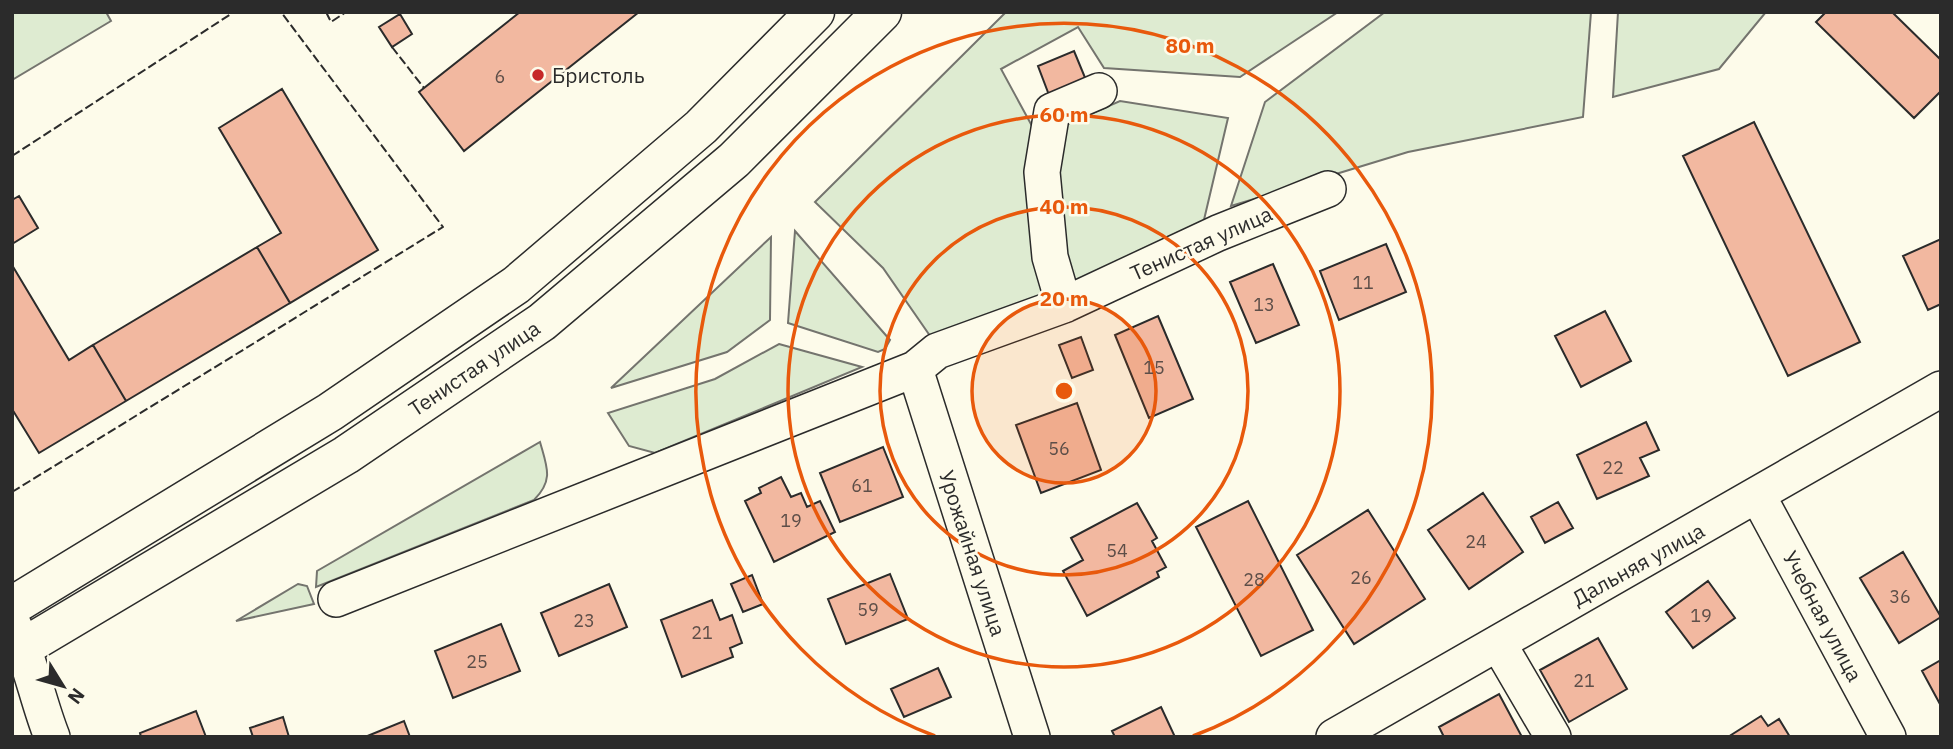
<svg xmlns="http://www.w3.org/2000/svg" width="1953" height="749" viewBox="0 0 1953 749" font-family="'IBM Plex Sans',sans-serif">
	<rect width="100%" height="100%" fill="#fdfbea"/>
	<!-- green -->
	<path fill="#deebd1" stroke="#74746e" stroke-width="2" d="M12,12H106L111,21L12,80Z
		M1006,12H1338L1240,77L1104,68L1078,27L1001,69L1038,137L1120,101L1228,118L1203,224L935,343L883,268L815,202Z
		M1385,12H1591L1583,117L1408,152L1231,206L1265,102Z
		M1618,12H1766L1719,69L1613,97Z
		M795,231L890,340L885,349L878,352L788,323Z
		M771,237L770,320L727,352L611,388Z
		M779,344L862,367L655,453L629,446L608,413L715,379Z
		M540,442C547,467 554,480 534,500L316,587L317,571Z
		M298,584L307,586L314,604L236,621Z"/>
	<!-- building -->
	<path fill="#f2b8a0" stroke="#2b2b2b" stroke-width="2" d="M520,12H639L464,151L419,92Z
		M1826,12H1892L1941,60V91L1914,118L1816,22Z
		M400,14L412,34L392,47L379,27Z
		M1074,51L1086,80L1049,95L1038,66Z
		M282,89L378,250L290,303L257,247L281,233L219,128Z
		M1754,122L1860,342L1788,376L1683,156Z
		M19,196L38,228L12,244V200Z
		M1941,239V304L1928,310L1903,256Z
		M1386,244L1406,292L1339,320L1320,271Z
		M257,247L290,303L126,401L93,345Z
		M1273,264L1299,325L1256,343L1230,282Z
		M12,265L69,360L93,345L126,401L39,453L12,409Z
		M1605,311L1631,361L1581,387L1555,336Z
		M1158,316L1193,399L1149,418L1115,335Z
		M1081,337L1093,370L1072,378L1059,345Z
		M1077,403L1101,470L1041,493L1016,425Z
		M1646,422L1659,450L1640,458L1649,476L1597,499L1577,455Z
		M883,447L903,497L840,522L820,473Z
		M781,477L791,497L801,493L807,507L820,501L835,532L774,562L745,501L761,493L759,488Z
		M1483,493L1523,552L1469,589L1428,530Z
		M1248,501L1313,630L1261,656L1196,527Z
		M1558,502L1573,528L1545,543L1531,517Z
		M1137,503L1157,538L1152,541L1166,567L1157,572L1159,577L1087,616L1063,571L1083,560L1071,538Z
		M1368,510L1425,599L1354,644L1297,555Z
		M1903,552L1941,617L1899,643L1860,578Z
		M890,574L908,619L846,644L828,599Z
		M752,575L763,604L743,612L731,584Z
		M1708,581L1735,618L1693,648L1666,612Z
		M609,584L627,627L559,656L541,613Z
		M712,600L720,620L732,615L742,643L730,648L733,657L682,677L661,620Z
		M501,624L520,671L453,698L435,651Z
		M1598,638L1627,689L1569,722L1540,670Z
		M1941,660V706L1922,671Z
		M938,668L951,697L904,717L891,689Z
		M1499,694L1522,737H1444L1439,727Z
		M1161,707L1175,737H1115L1112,731Z
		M196,711L206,737H141L140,733Z
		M1761,716L1768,726L1779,719L1790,737H1728Z
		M283,717L289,737H253L250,728Z
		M404,721L410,737H365Z"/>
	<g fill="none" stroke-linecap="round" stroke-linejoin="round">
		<!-- minor casing -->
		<g stroke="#2b2b2b" stroke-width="38">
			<path id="minor" d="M1064,305L1050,257L1042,172L1052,111L1099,91
				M915,369L1032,737
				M1758,496L1888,737
				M336,599L915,369L937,351L1064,305L1218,233L1328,189
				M12,622C30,658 37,699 52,737
				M1498,643L1553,737
				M1334,737L1941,389"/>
		</g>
		<!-- major casing -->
		<g stroke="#2b2b2b" stroke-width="41">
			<path id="major" d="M12,606L330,412L516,285L701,127L815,12
				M12,654L346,455L542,322L734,160L882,12"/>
		</g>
		<!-- minor -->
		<use href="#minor" stroke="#fdfbea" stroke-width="35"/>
		<!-- major -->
		<use href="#major" stroke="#fdfbea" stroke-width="38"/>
		<!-- fence -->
		<path stroke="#2b2b2b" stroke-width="2" stroke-dasharray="9 3.5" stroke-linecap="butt" d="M326,12L331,22L346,12
			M392,47L424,88
			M12,156L234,12
			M12,492L443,227L281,12"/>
	</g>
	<!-- distance rings -->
	<circle cx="1064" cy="391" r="92" fill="#e8590c" fill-opacity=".12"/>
	<g fill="none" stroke="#e8590c" stroke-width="3.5">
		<circle cx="1064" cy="391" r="92"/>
		<circle cx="1064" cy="391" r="184"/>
		<circle cx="1064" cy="391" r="276"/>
		<path d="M935 736A368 368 0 1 1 1193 736"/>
	</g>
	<!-- markers -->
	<circle fill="#c62828" stroke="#fdfbea" stroke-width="2.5" cx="538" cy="75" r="7"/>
	<g text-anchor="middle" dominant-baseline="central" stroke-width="5" stroke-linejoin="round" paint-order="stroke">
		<!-- number labels -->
		<g font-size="18" fill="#5d4e48">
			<text x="500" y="76">6</text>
			<text x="1363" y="282">11</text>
			<text x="1264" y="304">13</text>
			<text x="1154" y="367">15</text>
			<text x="1059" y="448">56</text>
			<text x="1613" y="467">22</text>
			<text x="862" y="485">61</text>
			<text x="791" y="520">19</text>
			<text x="1476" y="541">24</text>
			<text x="1117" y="550">54</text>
			<text x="1361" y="577">26</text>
			<text x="1254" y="579">28</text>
			<text x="1900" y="596">36</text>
			<text x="868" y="609">59</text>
			<text x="1701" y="615">19</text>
			<text x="584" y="620">23</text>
			<text x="702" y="632">21</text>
			<text x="477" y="661">25</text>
			<text x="1584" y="680">21</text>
		</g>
		<!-- poi labels -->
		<g font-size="21" fill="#2b2b2b" stroke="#fdfbea" text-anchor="start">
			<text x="552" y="75">Бристоль</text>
		</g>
		<!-- street labels -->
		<g font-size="21" fill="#2b2b2b" stroke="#fdfbea">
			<text transform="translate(1201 243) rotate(-24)">Тенистая улица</text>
			<text transform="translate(474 368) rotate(-34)">Тенистая улица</text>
			<text transform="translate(973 553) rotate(72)">Урожайная улица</text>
			<text transform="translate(1638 564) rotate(-29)">Дальняя улица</text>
			<text transform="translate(1823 616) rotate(62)">Учебная улица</text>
		</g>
	</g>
	<circle cx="1064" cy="391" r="10" fill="#e8590c" stroke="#fdfbea" stroke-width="3.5"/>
	<g font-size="21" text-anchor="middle" font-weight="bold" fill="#e8590c" stroke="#fdfbea" stroke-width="5" stroke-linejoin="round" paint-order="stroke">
		<text x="1190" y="53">80 m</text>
		<text x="1064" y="122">60 m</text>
		<text x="1064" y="214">40 m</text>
		<text x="1064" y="306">20 m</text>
	</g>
	<!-- border -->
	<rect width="1953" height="749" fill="none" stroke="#2b2b2b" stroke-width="28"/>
	<!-- north arrow -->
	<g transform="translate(63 686) rotate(127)" stroke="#fdfbea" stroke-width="5" paint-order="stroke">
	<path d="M0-5L12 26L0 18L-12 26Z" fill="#2b2b2b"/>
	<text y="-10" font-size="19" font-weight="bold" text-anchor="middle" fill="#2b2b2b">N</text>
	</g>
</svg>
